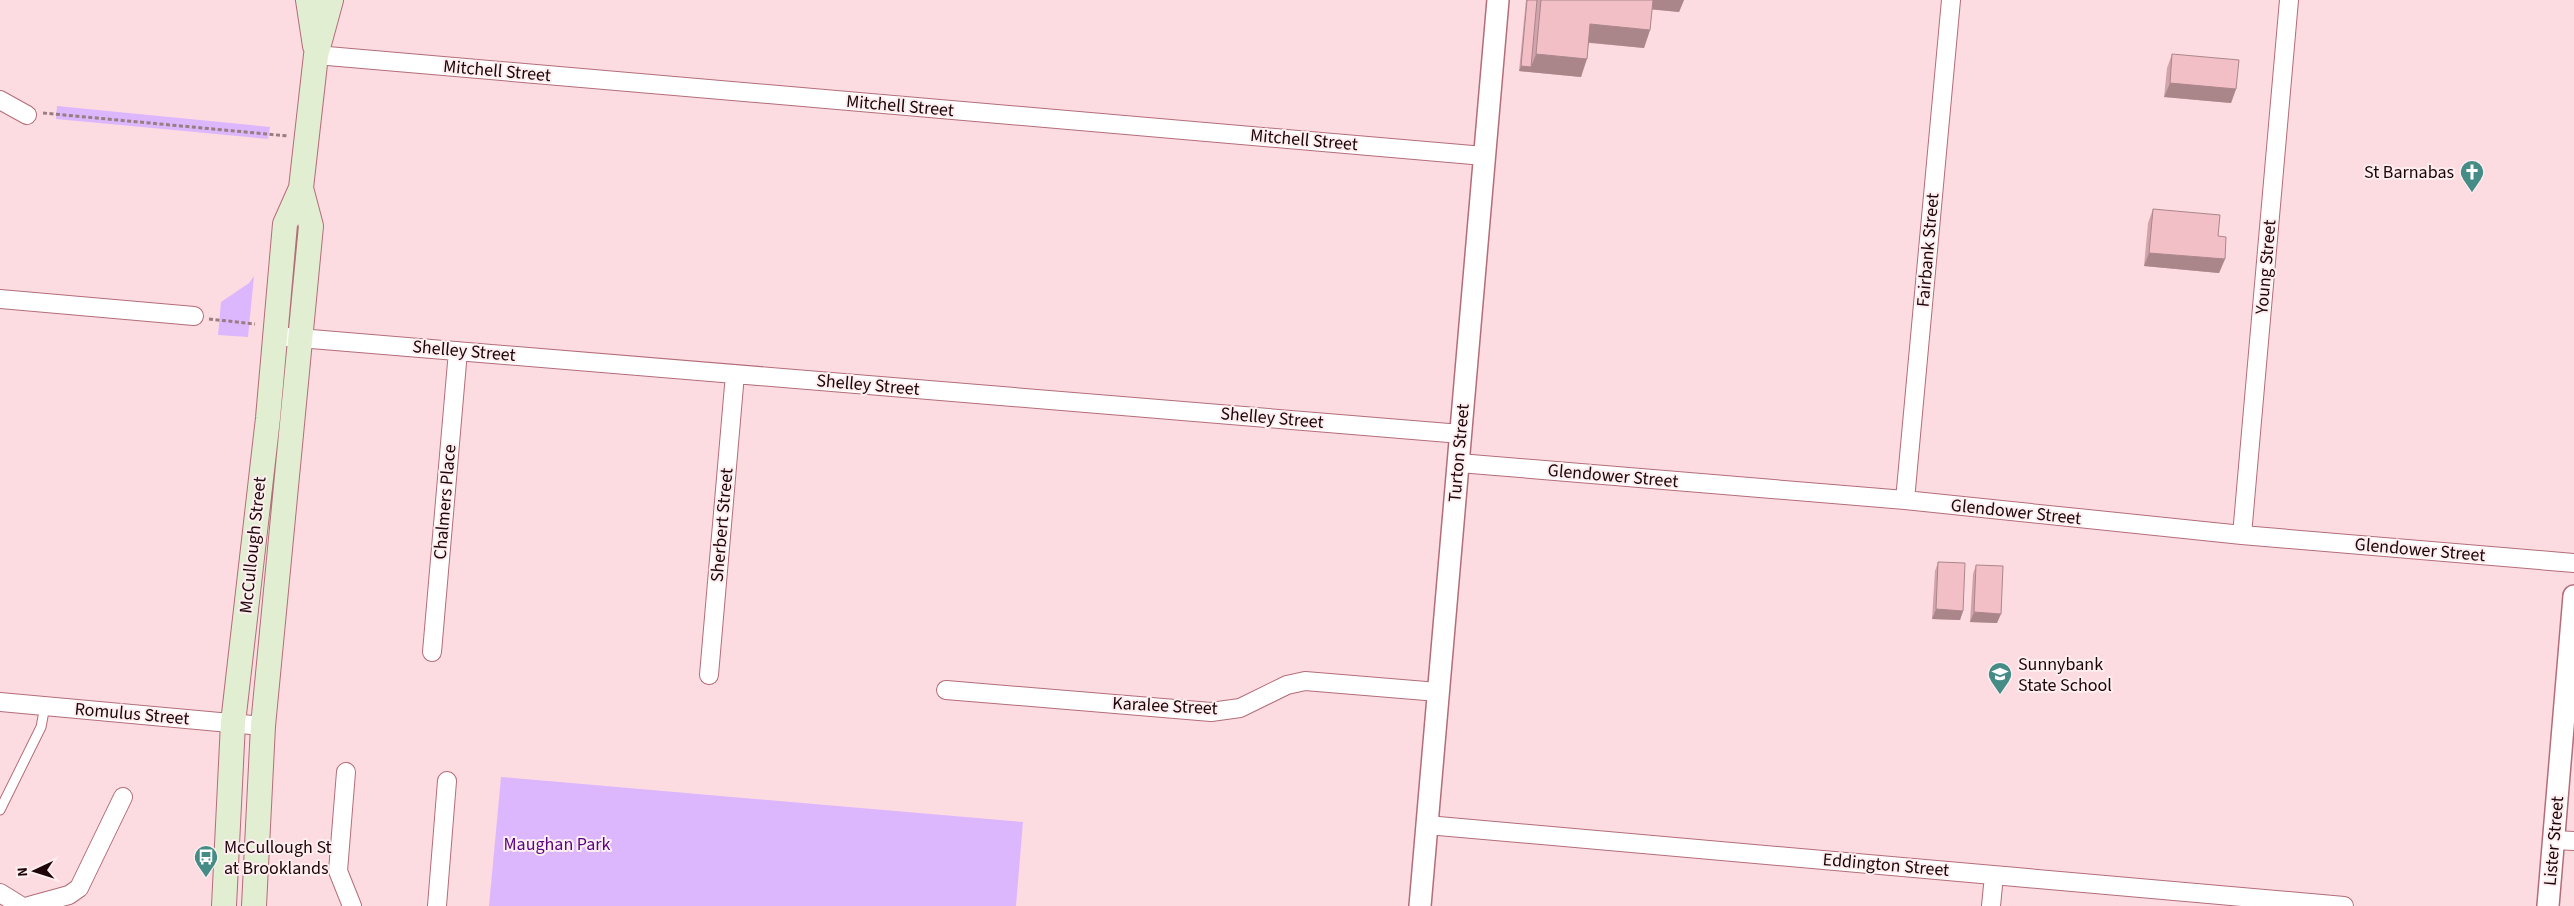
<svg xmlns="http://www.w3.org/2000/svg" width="2574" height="906" viewBox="0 0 2574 906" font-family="'Source Sans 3',sans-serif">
	<rect width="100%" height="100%" fill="#fcdce0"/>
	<!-- green -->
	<path fill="#ddb7fe" d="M57,106L270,127L268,139L56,119Z
		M254,276L248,337L218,335L221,302L249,283Z
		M501,777L1023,822L1016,906H489Z"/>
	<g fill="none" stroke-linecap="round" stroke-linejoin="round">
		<!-- service casing -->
		<g stroke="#b36d79" stroke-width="11">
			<path id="service" d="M0,810L41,727L45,706"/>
		</g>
		<!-- minor casing -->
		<g stroke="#b36d79" stroke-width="20">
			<path id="minor" d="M316,55L1484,156
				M0,100L27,115
				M0,299L194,316
				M275,336L1461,434
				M1459,463L1905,500L2242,535L2574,563
				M1905,500L1951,0
				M2242,535L2289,0
				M432,652L458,351
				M709,675L735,374
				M946,690L1211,712L1240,708L1287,685L1305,681L1438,692
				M0,702L263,726
				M346,772L338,871L352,906
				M1427,825L2344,906
				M2555,840L2574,841
				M0,893L21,906
				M29,906L69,895L79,888L123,797
				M437,906L447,781
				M1991,906L1994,875"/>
		</g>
		<!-- tertiary casing -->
		<g stroke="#b36d79" stroke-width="24">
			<path id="tertiary" d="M1420,906L1498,0
				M2548,906L2574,596"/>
		</g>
		<!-- secondary casing -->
		<g stroke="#b36d79" stroke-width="26">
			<path id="secondary" d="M308,0L315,46
				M224,906L233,723L268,418L285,224L301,188L316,55L331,0
				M254,906L263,726L311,226L301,188"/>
		</g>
		<!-- path -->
		<path stroke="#997d81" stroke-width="3" stroke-dasharray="4 2.5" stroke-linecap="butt" d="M43,113L288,136
			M209,319L255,324"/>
		<!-- service -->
		<use href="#service" stroke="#fff" stroke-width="9"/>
		<!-- minor -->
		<use href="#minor" stroke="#fff" stroke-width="18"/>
		<!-- tertiary -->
		<use href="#tertiary" stroke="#fff" stroke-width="21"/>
		<!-- secondary -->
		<use href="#secondary" stroke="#e2eed2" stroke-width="24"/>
	</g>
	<!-- wall -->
	<path fill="#d1a4ab" d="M1526,0H1684L1679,12L1652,9L1650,30L1644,48L1589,43L1581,77L1519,71Z
		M2172,54L2236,89L2231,103L2164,97L2167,68Z
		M2153,209L2225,259L2219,273L2144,266L2148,223Z
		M1938,562L1963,611L1960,620L1932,619L1935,571Z
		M1976,565L1997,623L1970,622L1973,574Z"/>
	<!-- shaded-wall -->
	<path fill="#aa868b" d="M1651,0H1684L1679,12L1647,9Z
		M1590,24L1650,30L1644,48L1584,42Z
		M1536,54L1587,59L1581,77L1529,72Z
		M1521,66L1531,67L1529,72L1519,71Z
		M2170,83L2236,89L2231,103L2164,97Z
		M2149,253L2225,259L2219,273L2144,266Z
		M1936,609L1963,611L1960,620L1932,619Z
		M1974,612L2001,614L1997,623L1970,622Z"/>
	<!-- building -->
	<path fill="#f3bfc7" stroke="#aa868b" d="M1527,0H1537L1531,67L1521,66Z
		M1541,0H1653L1650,30L1590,24L1587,59L1536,54Z
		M2172,54L2239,60L2236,89L2170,83Z
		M2153,209L2220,215L2218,236L2226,237L2225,259L2149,253Z
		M1938,562L1965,563L1963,611L1936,609Z
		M1976,565L2003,566L2001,614L1974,612Z"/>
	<!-- icons -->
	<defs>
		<g id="church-pin" transform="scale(1.25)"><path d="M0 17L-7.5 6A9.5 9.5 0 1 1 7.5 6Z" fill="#458c87" stroke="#feeef0"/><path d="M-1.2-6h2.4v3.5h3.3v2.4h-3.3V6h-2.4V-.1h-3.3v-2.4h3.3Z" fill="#fff"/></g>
		<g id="school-pin" transform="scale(1.25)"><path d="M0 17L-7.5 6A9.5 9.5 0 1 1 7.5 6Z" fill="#458c87" stroke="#feeef0"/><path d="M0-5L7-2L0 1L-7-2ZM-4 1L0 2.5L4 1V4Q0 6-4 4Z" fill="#fff"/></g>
		<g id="bus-pin" transform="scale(1.25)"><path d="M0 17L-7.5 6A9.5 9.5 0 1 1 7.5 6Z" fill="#458c87" stroke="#feeef0"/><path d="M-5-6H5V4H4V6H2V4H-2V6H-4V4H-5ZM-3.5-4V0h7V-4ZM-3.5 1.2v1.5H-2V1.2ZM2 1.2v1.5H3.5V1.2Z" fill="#fff"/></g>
	</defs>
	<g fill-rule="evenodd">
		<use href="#church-pin" x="2472" y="172"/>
		<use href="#school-pin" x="2000" y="674"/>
		<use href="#bus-pin" x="206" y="857"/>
	</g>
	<g text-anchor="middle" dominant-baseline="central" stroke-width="4" stroke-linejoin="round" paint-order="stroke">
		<!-- street labels -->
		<g font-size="18" fill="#1d050a" stroke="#feeef0">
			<text transform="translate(497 71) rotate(5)">Mitchell Street</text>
			<text transform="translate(900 106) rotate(5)">Mitchell Street</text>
			<text transform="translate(1304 140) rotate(5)">Mitchell Street</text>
			<text transform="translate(1928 250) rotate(-85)">Fairbank Street</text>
			<text transform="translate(2266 267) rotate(-85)">Young Street</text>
			<text transform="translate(464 351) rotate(5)">Shelley Street</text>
			<text transform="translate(868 385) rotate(5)">Shelley Street</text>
			<text transform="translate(1272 418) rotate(5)">Shelley Street</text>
			<text transform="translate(1459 453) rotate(-85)">Turton Street</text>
			<text transform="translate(1613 476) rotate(5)">Glendower Street</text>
			<text transform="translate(445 502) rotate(-85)">Chalmers Place</text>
			<text transform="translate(2016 512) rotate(6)">Glendower Street</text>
			<text transform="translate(722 525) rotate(-85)">Sherbert Street</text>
			<text transform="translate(253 545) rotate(-84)">McCullough Street</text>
			<text transform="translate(2420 550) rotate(5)">Glendower Street</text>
			<text transform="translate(1165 706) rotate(3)">Karalee Street</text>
			<text transform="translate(132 714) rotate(5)">Romulus Street</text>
			<text transform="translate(2554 841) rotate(-85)">Lister Street</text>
			<text transform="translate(1886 865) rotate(5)">Eddington Street</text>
		</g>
		<!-- poi labels -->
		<g font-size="18" fill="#1d050a" stroke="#feeef0" text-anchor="start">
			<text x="2454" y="172" text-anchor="end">St Barnabas</text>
			<text x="2018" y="664">Sunnybank<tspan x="2018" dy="21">State School</tspan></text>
			<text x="224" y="847">McCullough St<tspan x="224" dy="21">at Brooklands</tspan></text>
		</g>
		<!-- park labels -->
		<g font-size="18" fill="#590383" stroke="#feeef0">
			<text x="557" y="844">Maughan Park</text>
		</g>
	</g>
	<!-- north arrow -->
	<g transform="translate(35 871) rotate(266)" stroke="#feeef0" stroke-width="4" paint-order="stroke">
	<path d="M0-4L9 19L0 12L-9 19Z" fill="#1d050a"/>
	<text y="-8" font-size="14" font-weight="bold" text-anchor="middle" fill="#1d050a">N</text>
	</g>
</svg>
